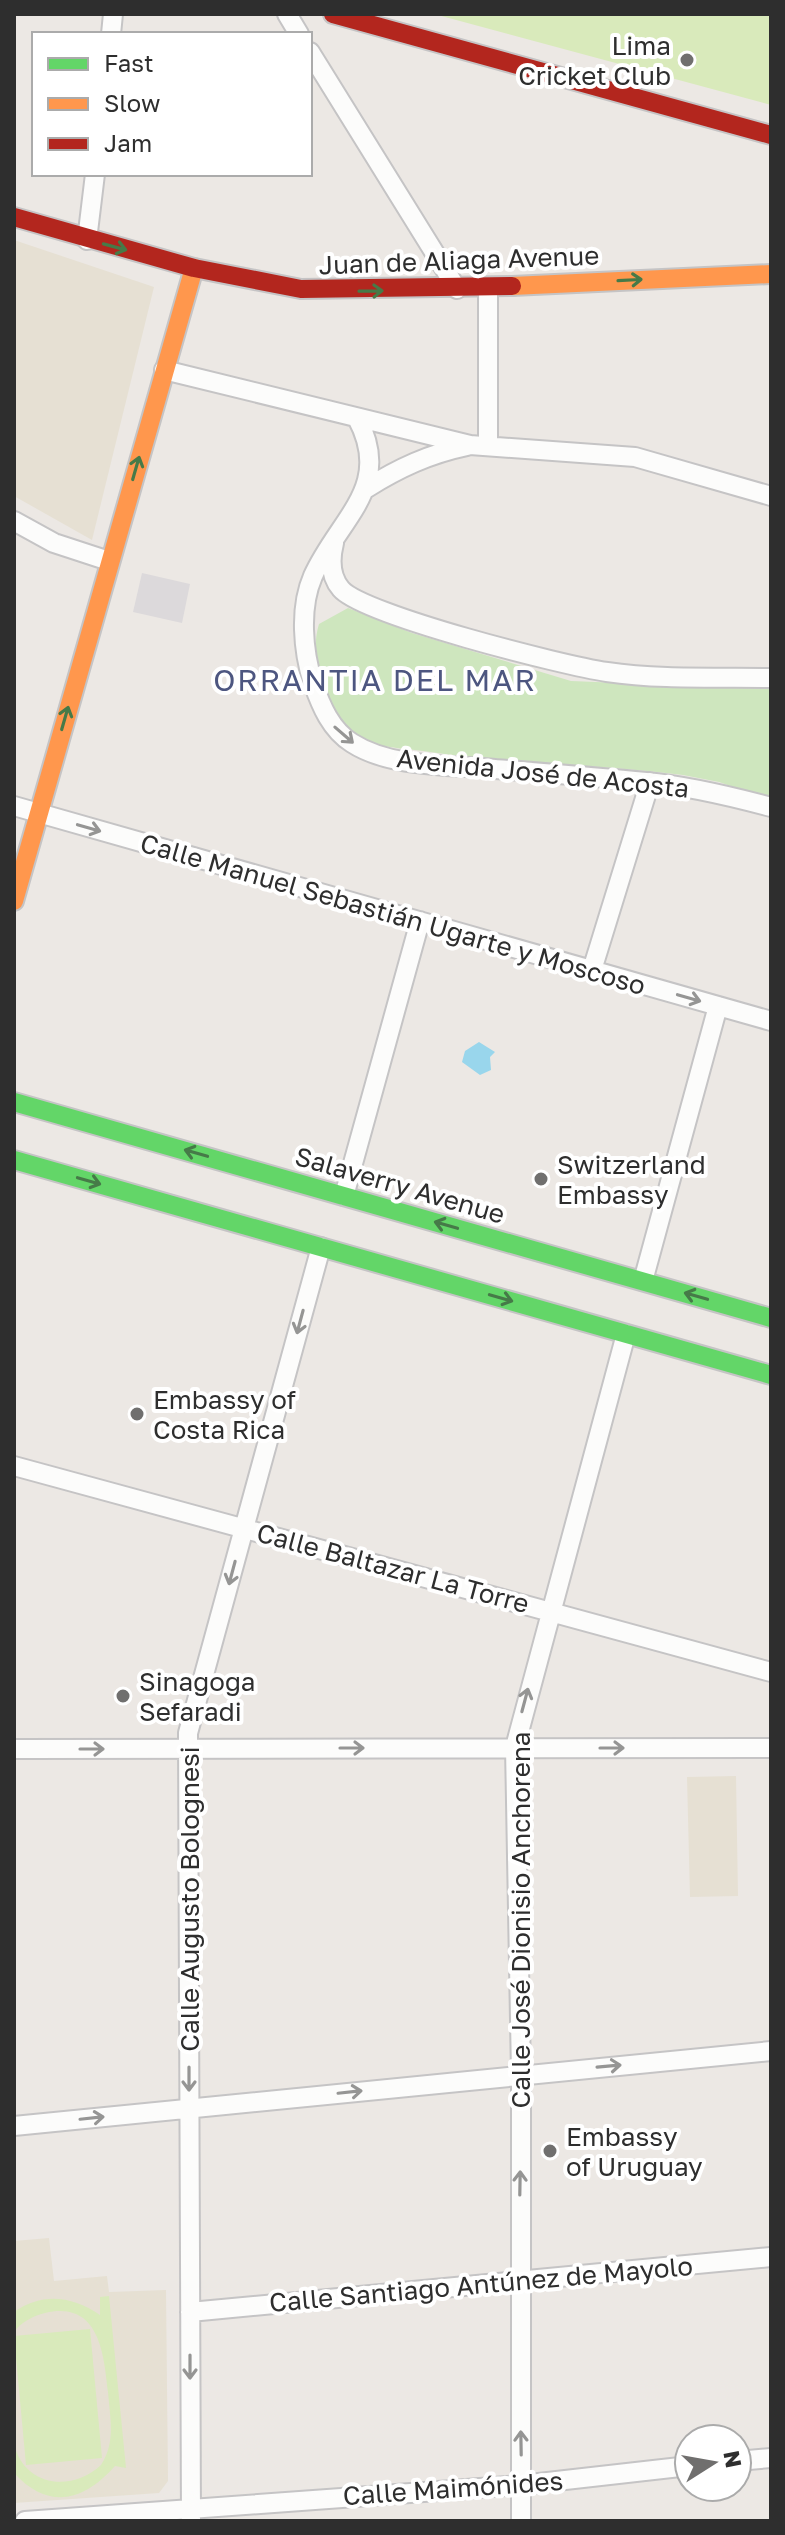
<svg xmlns="http://www.w3.org/2000/svg" width="785" height="2535" viewBox="0 0 785 2535" font-family="'Golos Text',sans-serif">
	<rect width="100%" height="100%" fill="#ece8e4"/>
	<!-- industrial -->
	<path fill="#dcd9db" d="M142,573L190,584L182,623L133,612Z"/>
	<!-- education -->
	<path fill="#e6e0d3" d="M14,240L154,287L92,540L14,496Z
		M736,1776L738,1896L690,1897L687,1777Z
		M49,2238L54,2281L107,2276L109,2292L166,2290L168,2481L159,2493L14,2503V2241Z"/>
	<!-- green -->
	<path fill="#cee6be" d="M348,608L412,633L571,681L771,689V800L719,782L683,775C597,764 509,764 423,751C402,748 377,748 358,737C324,718 308,659 319,624Z"/>
	<!-- pitch -->
	<path fill="#d9eabb" d="M434,14H771V105Z
		M109,2296L126,2468L115,2466C84,2501 49,2511 14,2473V2444C24,2486 71,2493 101,2465C116,2442 110,2418 108,2392C104,2356 100,2300 45,2313C33,2316 21,2322 14,2332V2312C43,2292 72,2296 100,2315V2297Z
		M90,2329L102,2458L26,2465L14,2336Z"/>
	<!-- water -->
	<path fill="#99d6ec" d="M479,1042L495,1052L490,1057L491,1070L480,1075L462,1062L465,1051Z"/>
	<g fill="none" stroke-linecap="round" stroke-linejoin="round">
		<!-- street casing -->
		<g stroke="#c5c4c5" stroke-width="22">
			<path id="street" d="M287,14L299,34
				M111,34L113,14
				M310,52L457,289
				M87,240L95,174
				M164,370L470,445L635,457L771,496
				M357,418C394,487 339,518 313,576C299,608 303,651 313,683C321,706 331,730 352,743C391,768 450,765 495,769C545,773 596,777 646,782C689,786 730,796 771,807
				M488,445V287
				M367,488C399,468 429,454 467,446
				M14,521L54,543L109,561
				M334,543C330,559 330,576 341,589C363,615 565,666 607,672C661,680 717,677 771,678
				M14,806L771,1021
				M592,970L650,782
				M344,1196L420,921
				M643,1281L718,1006
				M14,1466L771,1672
				M14,1749L771,1748
				M14,2126L771,2051
				M190,2312L771,2257
				M737,2461L771,2458
				M25,2521L521,2485L689,2466
				M191,2521L188,1733L321,1247
				M521,2521V2074L515,1747L626,1334"/>
		</g>
		<!-- fast casing -->
		<g stroke="#c5c4c5" stroke-width="22">
			<path id="fast" d="M14,1102L771,1318
				M14,1160L771,1375"/>
		</g>
		<!-- slow casing -->
		<g stroke="#c5c4c5" stroke-width="22">
			<path id="slow" d="M512,286L771,274
				M14,901L194,268"/>
		</g>
		<!-- jam casing -->
		<g stroke="#c5c4c5" stroke-width="22">
			<path id="jam" d="M333,14L771,135
				M14,217L194,268L301,289L512,286"/>
		</g>
		<!-- street -->
		<use href="#street" stroke="#fcfcfb" stroke-width="18"/>
		<!-- fast -->
		<use href="#fast" stroke="#63d668" stroke-width="18"/>
		<!-- slow -->
		<use href="#slow" stroke="#ff974d" stroke-width="18"/>
		<!-- jam -->
		<use href="#jam" stroke="#b3261e" stroke-width="18"/>
	</g>
	<!-- one-way arrows -->
	<defs><path id="oneway-shaft" d="M-6 0H5M1.5-3L5.5 0L1.5 3" fill="none" stroke-width="1.6" stroke-linecap="round" stroke-linejoin="round" transform="scale(2)"/></defs>
	<g stroke="#467a48">
		<use href="#oneway-shaft" transform="translate(115 247) rotate(15)"/>
		<use href="#oneway-shaft" transform="translate(630 280) rotate(-3)"/>
		<use href="#oneway-shaft" transform="translate(371 291) rotate(-1)"/>
		<use href="#oneway-shaft" transform="translate(136 468) rotate(-74)"/>
		<use href="#oneway-shaft" transform="translate(65 718) rotate(-74)"/>
		<use href="#oneway-shaft" transform="translate(196 1153) rotate(-164)"/>
		<use href="#oneway-shaft" transform="translate(89 1181) rotate(16)"/>
		<use href="#oneway-shaft" transform="translate(446 1225) rotate(-164)"/>
		<use href="#oneway-shaft" transform="translate(696 1296) rotate(-164)"/>
		<use href="#oneway-shaft" transform="translate(501 1298) rotate(16)"/>
	</g>
	<g stroke="#959594">
		<use href="#oneway-shaft" transform="translate(344 735) rotate(41)"/>
		<use href="#oneway-shaft" transform="translate(89 828) rotate(16)"/>
		<use href="#oneway-shaft" transform="translate(689 998) rotate(16)"/>
		<use href="#oneway-shaft" transform="translate(300 1322) rotate(105)"/>
		<use href="#oneway-shaft" transform="translate(232 1573) rotate(105)"/>
		<use href="#oneway-shaft" transform="translate(525 1700) rotate(-75)"/>
		<use href="#oneway-shaft" transform="translate(352 1748)"/>
		<use href="#oneway-shaft" transform="translate(612 1748)"/>
		<use href="#oneway-shaft" transform="translate(92 1749)"/>
		<use href="#oneway-shaft" transform="translate(609 2066) rotate(-5)"/>
		<use href="#oneway-shaft" transform="translate(189 2079) rotate(90)"/>
		<use href="#oneway-shaft" transform="translate(350 2092) rotate(-6)"/>
		<use href="#oneway-shaft" transform="translate(92 2118) rotate(-6)"/>
		<use href="#oneway-shaft" transform="translate(520 2183) rotate(-89)"/>
		<use href="#oneway-shaft" transform="translate(190 2367) rotate(90)"/>
		<use href="#oneway-shaft" transform="translate(521 2443) rotate(-91)"/>
	</g>
	<!-- markers -->
	<g fill="#706f6e" stroke="#fff" stroke-width="3">
		<circle cx="687" cy="60" r="8"/>
		<circle cx="541" cy="1179" r="8"/>
		<circle cx="137" cy="1414" r="8"/>
		<circle cx="123" cy="1696" r="8"/>
		<circle cx="550" cy="2151" r="8"/>
	</g>
	<g text-anchor="middle" dominant-baseline="central" stroke-width="8" stroke-linejoin="round" paint-order="stroke">
		<!-- poi labels -->
		<g font-size="26" fill="#2e2e2e" stroke="#fff" text-anchor="start">
			<text x="671" y="45" text-anchor="end">Lima<tspan x="671" dy="30">Cricket Club</tspan></text>
			<text x="557" y="1164">Switzerland<tspan x="557" dy="30">Embassy</tspan></text>
			<text x="153" y="1399">Embassy of<tspan x="153" dy="30">Costa Rica</tspan></text>
			<text x="139" y="1681">Sinagoga<tspan x="139" dy="30">Sefaradi</tspan></text>
			<text x="566" y="2136">Embassy<tspan x="566" dy="30">of Uruguay</tspan></text>
		</g>
		<!-- street labels -->
		<g font-size="26" fill="#2e2e2e" stroke="#fff">
			<text transform="translate(459 260) rotate(-2)">Juan de Aliaga Avenue</text>
			<text transform="translate(543 773) rotate(6)">Avenida José de Acosta</text>
			<text transform="translate(393 914) rotate(16)">Calle Manuel Sebastián Ugarte y Moscoso</text>
			<text transform="translate(400 1185) rotate(16)">Salaverry Avenue</text>
			<text transform="translate(393 1568) rotate(15)">Calle Baltazar La Torre</text>
			<text transform="translate(189 1899) rotate(-90)">Calle Augusto Bolognesi</text>
			<text transform="translate(520 1920) rotate(-90)">Calle José Dionisio Anchorena</text>
			<text transform="translate(481 2284) rotate(-5)">Calle Santiago Antúnez de Mayolo</text>
			<text transform="translate(453 2488) rotate(-4)">Calle Maimónides</text>
		</g>
		<!-- quarter labels -->
		<g font-size="30" letter-spacing="2" fill="#4d5680" stroke="#fff">
			<text x="375" y="680">ORRANTIA DEL MAR</text>
		</g>
	</g>
	<!-- border -->
	<rect width="785" height="2535" fill="none" stroke="#2e2e2e" stroke-width="32"/>
	<!-- legend -->
	<rect x="32" y="32" width="280" height="144" fill="#ffffff" stroke="#ababab" stroke-width="2"/>
	<rect x="48" y="58" width="40" height="12" fill="#63d668" stroke="#ababab" stroke-width="2"/>
	<text x="104" y="72" font-size="24" fill="#2e2e2e">Fast</text>
	<rect x="48" y="98" width="40" height="12" fill="#ff974d" stroke="#ababab" stroke-width="2"/>
	<text x="104" y="112" font-size="24" fill="#2e2e2e">Slow</text>
	<rect x="48" y="138" width="40" height="12" fill="#b3261e" stroke="#ababab" stroke-width="2"/>
	<text x="104" y="152" font-size="24" fill="#2e2e2e">Jam</text>
	<!-- north arrow -->
	<g transform="translate(713 2463) rotate(79)"><circle r="38" fill="#ffffff" stroke="#ababab" stroke-width="2"/>
	<path d="M0-6L14 30L0 20L-14 30Z" fill="#706f6e"/>
	<text y="-12" font-size="22" font-weight="bold" text-anchor="middle" fill="#2e2e2e">N</text>
	</g>
</svg>
